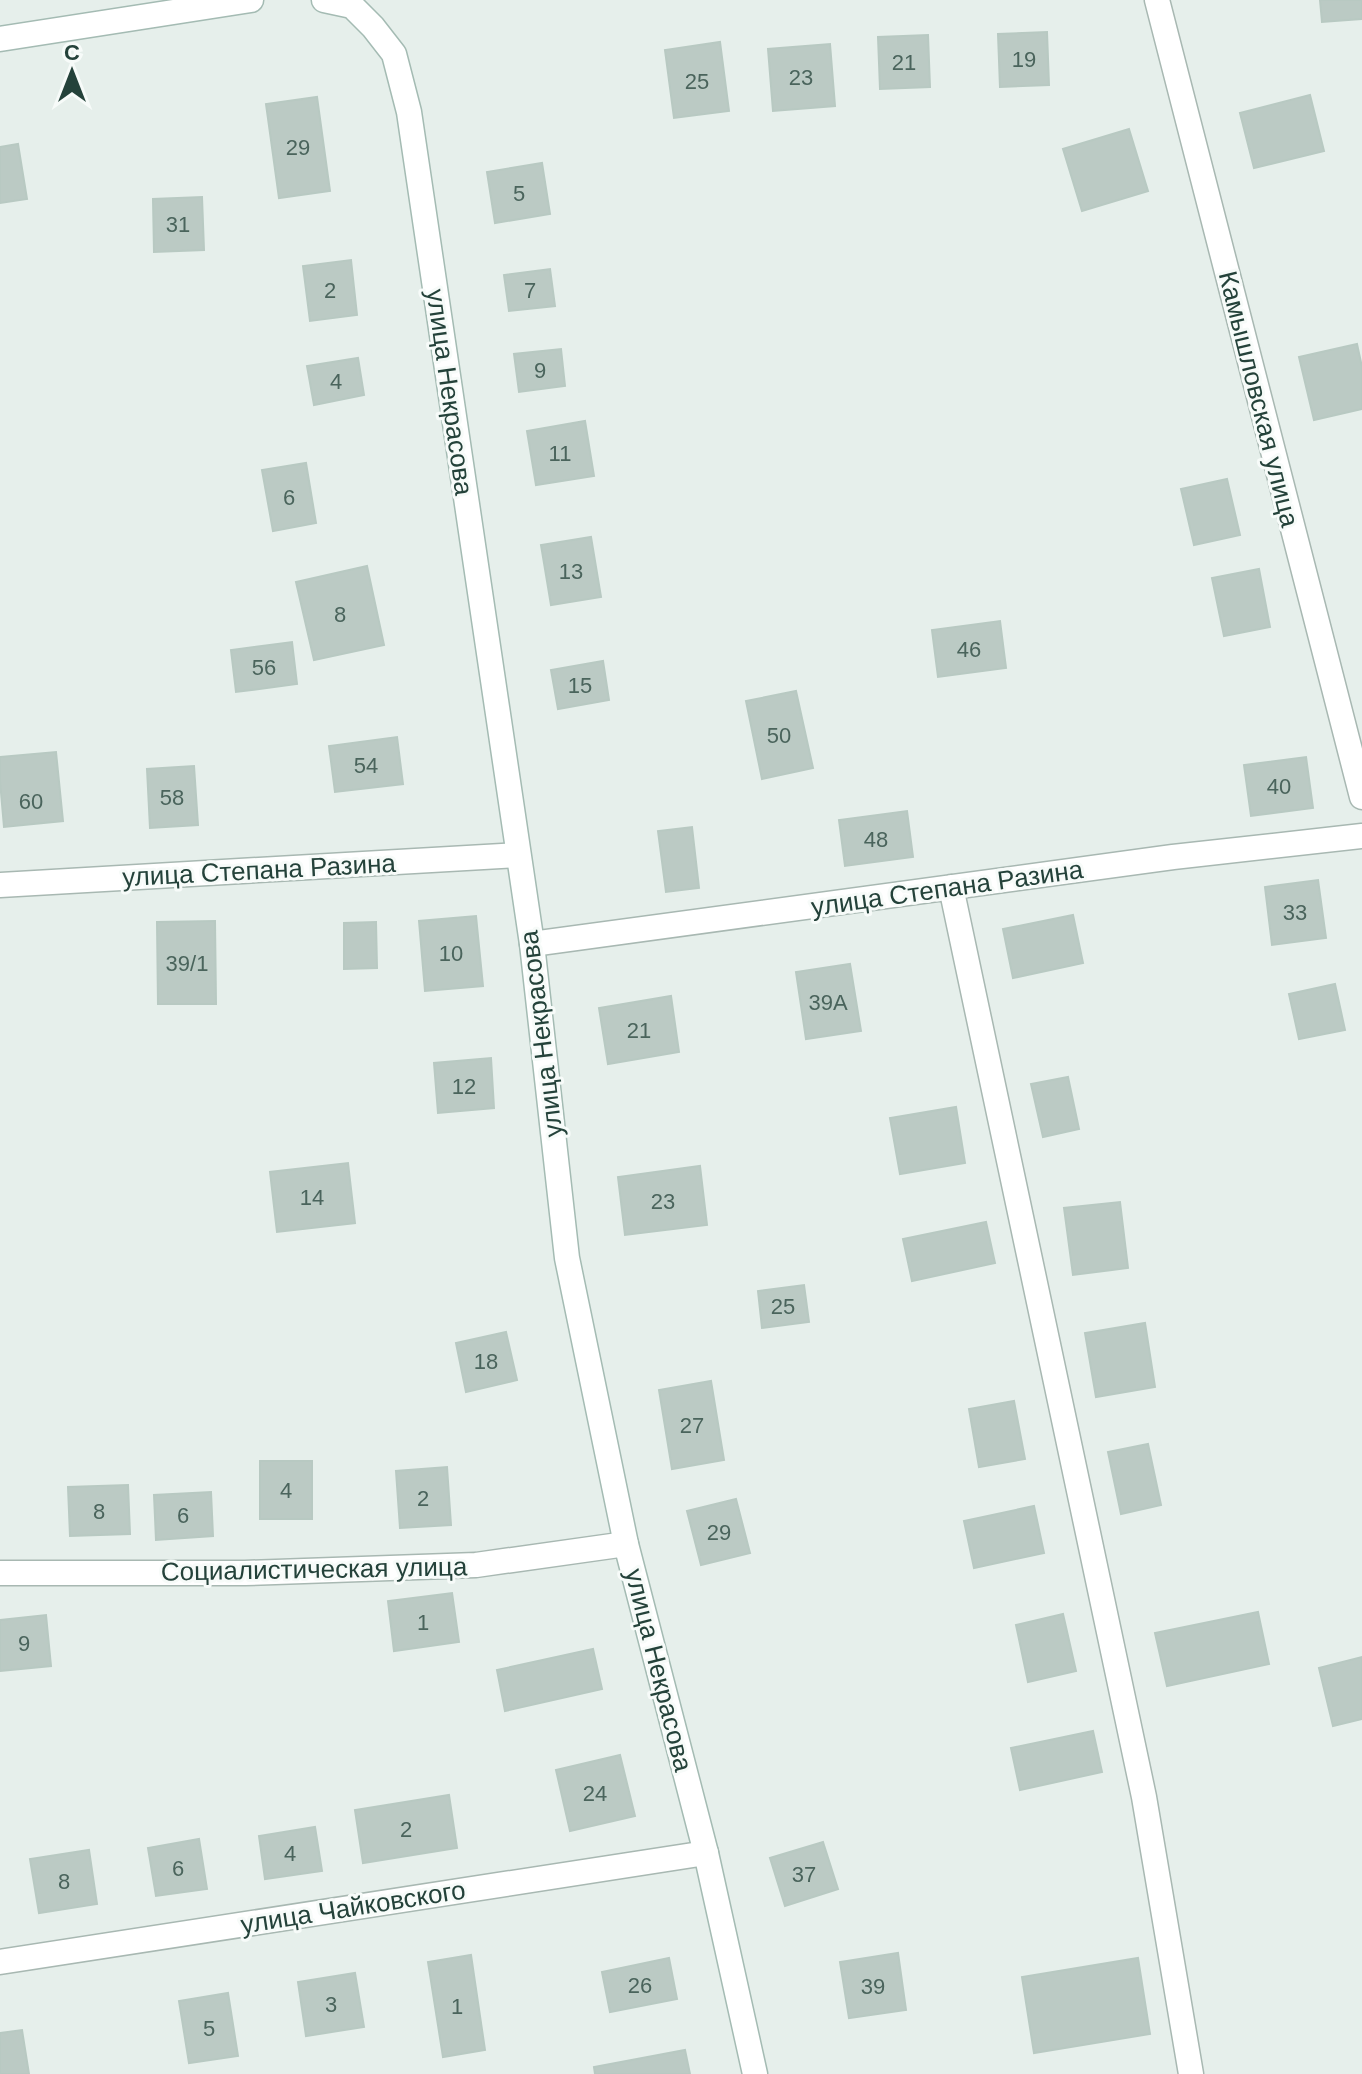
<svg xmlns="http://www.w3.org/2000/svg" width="1362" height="2074" viewBox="0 0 1362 2074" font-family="Helvetica,sans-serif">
	<rect width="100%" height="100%" fill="#e6efeb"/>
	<!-- building -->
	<path fill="#bbcac4" stroke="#b8c9c2" stroke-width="2" d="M1320,0H1362V19L1322,22Z
		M1047,32L1049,85L1000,87L998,34Z
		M928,35L930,87L880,89L878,37Z
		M720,42L729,111L674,118L665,50Z
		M830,44L835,106L773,111L768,49Z
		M1310,95L1324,151L1254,168L1240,113Z
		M317,97L330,191L279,198L266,104Z
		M1129,129L1148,191L1082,211L1063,149Z
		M18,144L27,199L0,203V147Z
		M542,163L550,214L495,223L487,172Z
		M202,197L204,250L154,252L153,199Z
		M351,260L357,315L310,321L303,266Z
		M550,269L555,306L509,311L504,275Z
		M1357,344L1362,367V409L1314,420L1299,357Z
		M561,349L565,386L519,392L514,354Z
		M358,358L364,395L314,405L307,366Z
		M585,421L594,476L536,485L527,431Z
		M306,463L316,523L273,531L262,470Z
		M1227,479L1240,535L1194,545L1181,489Z
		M591,537L601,597L551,605L541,545Z
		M367,566L384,645L314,660L296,582Z
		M1259,569L1270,627L1224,636L1212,578Z
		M1000,621L1006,668L938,677L932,630Z
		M292,642L297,684L236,692L231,650Z
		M603,661L609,700L558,709L551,670Z
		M796,691L813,768L762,779L746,701Z
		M397,737L403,784L335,792L329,746Z
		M56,752L63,821L4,827L0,781V757Z
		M1306,757L1313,808L1251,816L1244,765Z
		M194,766L198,825L150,828L147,769Z
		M907,811L913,857L845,866L839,820Z
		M692,827L699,888L666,892L658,831Z
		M1318,880L1326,938L1272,945L1265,887Z
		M1073,915L1083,963L1013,978L1003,929Z
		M476,916L483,986L425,991L419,921Z
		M215,921L216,1004H158L157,922Z
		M376,922L377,968L344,969V923Z
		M850,964L861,1031L806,1039L796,972Z
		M1335,984L1345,1030L1299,1039L1289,994Z
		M671,996L679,1052L608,1064L599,1008Z
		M491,1058L494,1108L438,1113L434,1063Z
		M1068,1077L1079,1129L1043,1137L1031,1084Z
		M956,1107L965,1163L900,1174L890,1118Z
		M348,1163L355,1223L277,1232L270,1172Z
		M700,1166L707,1225L625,1235L618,1177Z
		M1120,1202L1128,1268L1073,1275L1064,1208Z
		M986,1222L995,1263L912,1281L903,1239Z
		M804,1285L809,1322L762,1328L758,1291Z
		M1145,1323L1155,1387L1096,1397L1085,1333Z
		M506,1332L517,1380L466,1392L456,1343Z
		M711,1381L724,1460L672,1469L659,1390Z
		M1014,1401L1025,1459L979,1467L969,1409Z
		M1148,1444L1161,1505L1121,1514L1108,1452Z
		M260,1461H312V1519H260Z
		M447,1467L451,1525L400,1528L396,1471Z
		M128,1485L130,1534L70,1536L68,1487Z
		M211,1492L213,1536L156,1540L154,1495Z
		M736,1499L750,1553L701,1565L687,1511Z
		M1034,1506L1044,1553L974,1568L964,1521Z
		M452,1593L459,1642L394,1651L388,1601Z
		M1258,1612L1269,1664L1167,1686L1155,1633Z
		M1063,1614L1076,1671L1028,1682L1016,1625Z
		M46,1615L51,1666L0,1671V1620Z
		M593,1649L602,1689L505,1711L497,1670Z
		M1362,1657V1719L1333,1726L1319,1668Z
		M1093,1731L1102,1772L1020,1790L1011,1748Z
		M620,1755L635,1816L570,1831L556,1770Z
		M449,1795L457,1848L363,1863L355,1810Z
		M315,1827L322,1871L265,1879L259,1836Z
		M199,1839L207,1889L156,1896L148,1848Z
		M823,1842L838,1889L785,1906L770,1858Z
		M89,1850L97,1904L39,1913L30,1859Z
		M898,1953L906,2010L849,2018L840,1962Z
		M471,1955L485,2050L443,2057L428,1962Z
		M669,1958L677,1999L610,2012L602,1972Z
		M1138,1958L1150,2034L1034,2053L1022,1977Z
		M355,1973L364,2027L306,2036L298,1982Z
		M228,1993L238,2056L189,2063L179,2001Z
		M22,2030L29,2074H0V2033Z
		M685,2050L690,2074H595L594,2067Z"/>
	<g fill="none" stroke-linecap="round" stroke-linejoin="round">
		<!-- street casing -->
		<g stroke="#a8b8b2" stroke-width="27">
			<path id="street" d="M1157,0L1362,797
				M0,885L517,855
				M951,887L1144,1797L1191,2074
				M532,944L1173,857L1362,836
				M0,1573H245L476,1565L626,1544
				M0,1962L706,1853"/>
		</g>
		<!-- secondary casing -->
		<g stroke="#a4bbb3" stroke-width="27">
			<path id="secondary" d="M324,0L352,6L373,27L394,54L409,112L532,944L567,1258L626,1544L706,1853L755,2074
				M0,39L251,0"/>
		</g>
		<!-- street -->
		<use href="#street" stroke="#fff" stroke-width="24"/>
		<!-- secondary -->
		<use href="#secondary" stroke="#fff" stroke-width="24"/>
	</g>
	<g text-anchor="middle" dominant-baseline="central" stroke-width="6" stroke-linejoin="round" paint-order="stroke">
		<!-- number labels -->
		<g font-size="22" fill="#4a645c">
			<text x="1024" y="59">19</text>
			<text x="904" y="62">21</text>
			<text x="801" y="77">23</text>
			<text x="697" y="81">25</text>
			<text x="298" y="147">29</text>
			<text x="519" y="193">5</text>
			<text x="178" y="224">31</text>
			<text x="330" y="290">2</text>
			<text x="530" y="290">7</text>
			<text x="540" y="370">9</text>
			<text x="336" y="381">4</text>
			<text x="560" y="453">11</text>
			<text x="289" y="497">6</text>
			<text x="571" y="571">13</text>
			<text x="340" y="614">8</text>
			<text x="969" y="649">46</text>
			<text x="264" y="667">56</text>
			<text x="580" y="685">15</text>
			<text x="779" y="735">50</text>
			<text x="366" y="765">54</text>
			<text x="1279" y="786">40</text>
			<text x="172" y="797">58</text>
			<text x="31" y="801">60</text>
			<text x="876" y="839">48</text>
			<text x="1295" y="912">33</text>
			<text x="451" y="953">10</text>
			<text x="187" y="963">39/1</text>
			<text x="828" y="1002">39А</text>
			<text x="639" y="1030">21</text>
			<text x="464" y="1086">12</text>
			<text x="312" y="1197">14</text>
			<text x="663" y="1201">23</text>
			<text x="783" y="1306">25</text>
			<text x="486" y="1361">18</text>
			<text x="692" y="1425">27</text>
			<text x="286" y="1490">4</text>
			<text x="423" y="1498">2</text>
			<text x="99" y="1511">8</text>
			<text x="183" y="1515">6</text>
			<text x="719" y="1532">29</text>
			<text x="423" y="1622">1</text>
			<text x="24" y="1643">9</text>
			<text x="595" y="1793">24</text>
			<text x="406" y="1829">2</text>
			<text x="290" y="1853">4</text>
			<text x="178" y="1868">6</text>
			<text x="804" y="1874">37</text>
			<text x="64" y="1881">8</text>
			<text x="640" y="1985">26</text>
			<text x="873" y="1986">39</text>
			<text x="331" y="2004">3</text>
			<text x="457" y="2006">1</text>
			<text x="209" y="2028">5</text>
		</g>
		<!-- street labels -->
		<g font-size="26" fill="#24423a" stroke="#f7fbf9">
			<text transform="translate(450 392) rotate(82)">улица Некрасова</text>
			<text transform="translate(1259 399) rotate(76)">Камышловская улица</text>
			<text transform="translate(259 870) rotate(-3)">улица Степана Разина</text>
			<text transform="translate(947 888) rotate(-8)">улица Степана Разина</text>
			<text transform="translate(541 1034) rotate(-97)">улица Некрасова</text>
			<text transform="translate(314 1569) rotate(-1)">Социалистическая улица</text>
			<text transform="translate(659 1670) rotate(76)">улица Некрасова</text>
			<text transform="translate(353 1907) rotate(-9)">улица Чайковского</text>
		</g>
	</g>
	<!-- north arrow -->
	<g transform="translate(72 72)" stroke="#f7fbf9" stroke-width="6" paint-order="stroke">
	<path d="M0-6L14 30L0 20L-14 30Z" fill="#24423a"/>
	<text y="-12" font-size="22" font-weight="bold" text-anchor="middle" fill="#24423a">С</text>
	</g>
</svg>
